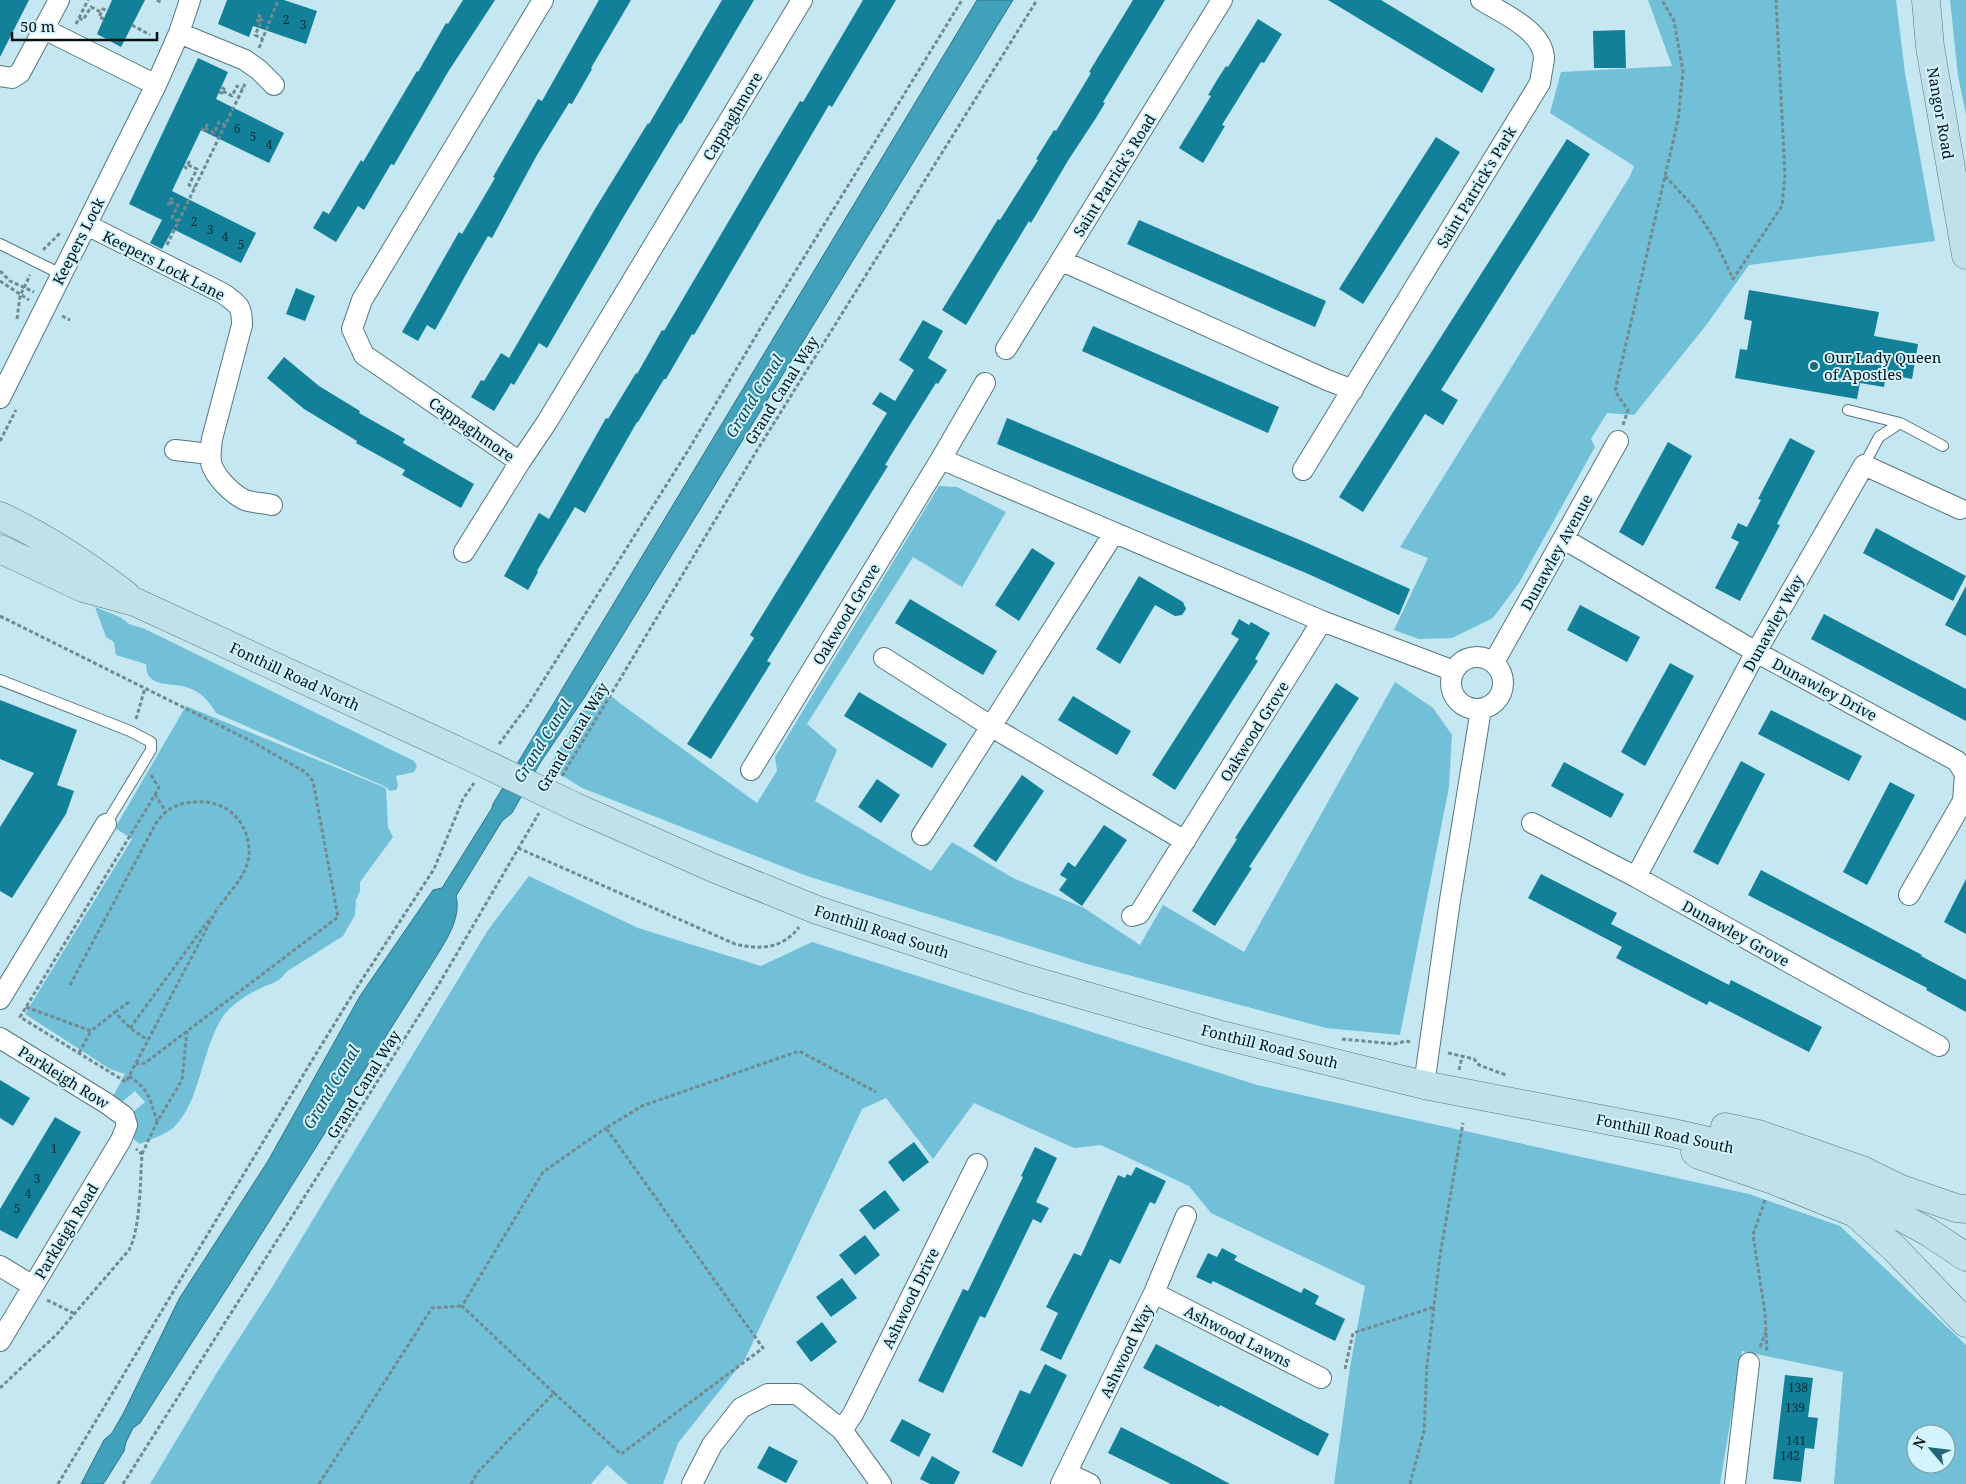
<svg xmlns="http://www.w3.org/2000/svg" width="1966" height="1484" viewBox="0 0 1966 1484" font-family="'Noto Serif',serif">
	<rect width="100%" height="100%" fill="#c4e7f1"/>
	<!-- green -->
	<path fill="#71c0d7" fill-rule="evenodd" d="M1648,0H1896L1905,73L1935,241L1749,265L1707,324L1634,415L1607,413L1591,439L1595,447L1519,583L1493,618L1452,638L1419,639L1394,630L1428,558L1400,547L1630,176L1634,166L1550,113L1561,72L1672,66Z
		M1950,0H1966V115L1958,76Z
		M939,486L957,487L1006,512L962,587L913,557L807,724L837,750L815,801L931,871L952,842L1013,878L1084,908L1140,945L1163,905L1244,952L1395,682L1433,708L1452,735L1449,787L1400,1035L1326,1028L1087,964L807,876L582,788L549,767L597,684L621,704L757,803L777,771L775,757Z
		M95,607L120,617L129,624L145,629L414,761L417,766L414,772L396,776L398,786L396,790L390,791L386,787L216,713C209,701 200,691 186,687C171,682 146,689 146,664L116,655L114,642L106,637Z
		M186,706L386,788L388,827L393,837L360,882V891L356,900L355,915L343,936L286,972C278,984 273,982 261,988C248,994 230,1005 222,1018C201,1051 201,1100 174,1127C166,1135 150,1139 140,1144L132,1138V1113L145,1102L135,1091L122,1102L113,1096L125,1074L110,1069L25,1014L132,839L115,828Z
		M529,876L638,928L761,966L812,942L1257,1085L1749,1194L1840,1226L1966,1345V1484H1834L1843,1372L1742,1351L1720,1484H1334L1350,1367L1365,1286L1211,1213L1189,1186L1101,1145L1074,1148L974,1103L933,1159L886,1098L862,1109L745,1359L678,1443L663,1484H628L607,1465L591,1484H150L216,1374L271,1289L488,930ZM1916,1434H1946V1464H1916Z"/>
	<!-- water -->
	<path fill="#41a0ba" stroke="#2f7588" d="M977,0H1013L584,698L540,763L512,813L502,821L456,896C461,915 449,936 439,952L229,1285L140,1423L133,1428L126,1442L124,1451L106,1480L103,1484H81L104,1440L112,1433L124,1412L179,1299L268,1161L360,996L433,890L442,888L492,808L493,804Z"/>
	<!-- building -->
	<path fill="#128098" d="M0,0H29L0,57Z
		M112,0H145L121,47L97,34Z
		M227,0H284L317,11L306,44L253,26L249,37L218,24Z
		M463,0H495L448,72L394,165L391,164L364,210L358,206L336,242L313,228L323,211L329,214L361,160L363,162L417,71L418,72L446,23L448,24Z
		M599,0H631L591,68L592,69L572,104L569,103L537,155L492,238L488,236L469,269L435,330L427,325L418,341L402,332L459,232L462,234L495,178L493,177L538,99L542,101Z
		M722,0H754L681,124L680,123L624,216L547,348L539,343L514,385L511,383L494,411L471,397L481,380L484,381L501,353L509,358L595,209L648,123L649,124Z
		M863,0H896L832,107L829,105L694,335L692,334L666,379H664L638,422H637L585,513L575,507L537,571L538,572L528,590L504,576L539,513L549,519L606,418L608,419L636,373L637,374L662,330L664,331L773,146L800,101L803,102Z
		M1133,0H1165L1103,102L1105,103L1096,118L1069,159L1031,223L1029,221L966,325L942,310L998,219L1000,220L1038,160L1036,159L1054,130L1056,131L1091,73L1089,72Z
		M1328,0H1381L1495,69L1482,93Z
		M1258,19L1282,34L1264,63L1261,62L1222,125L1225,126L1203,163L1179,148L1211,96L1208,95L1217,80L1226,66L1228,67Z
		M1625,30L1626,68H1594L1593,31Z
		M198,58L228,72L216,99L284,133L269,163L201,130L172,191L256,233L241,263L173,229L162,249L150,243L162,220L129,204Z
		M1436,137L1460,152L1363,304L1339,289Z
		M1567,139L1590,154L1441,390L1458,400L1443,425L1425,414L1363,512L1339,497Z
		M1139,220L1326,301L1315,327L1127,244Z
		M296,288L315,296L305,321L286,314Z
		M1749,290L1879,312L1874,336L1918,344L1912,379L1886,374L1884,387L1860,383L1857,399L1735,378L1740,349L1747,350L1752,321L1744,319Z
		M923,320L943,331L928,358L947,370L938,384L936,383L896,447L885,465L888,466L767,661L771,663L711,759L687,744L754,638L750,635L887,413L872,404L880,392L895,401L914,370L899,360Z
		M1093,326L1279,407L1268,433L1082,351Z
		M284,357L319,386L360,411L359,413L405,439L403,443L474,484L461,508L402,475L405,470L356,443L357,441L304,409L267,378Z
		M1007,418L1307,543L1410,589L1399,615L1306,573L997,444Z
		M1790,438L1815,451L1777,524L1780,525L1740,601L1715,588L1739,542L1731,538L1738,523L1747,527L1761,500L1758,499Z
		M1668,442L1692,456L1643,546L1619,532Z
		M1876,528L1966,576L1953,601L1863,553Z
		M1032,548L1055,563L1019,621L995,605Z
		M1139,576L1183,602L1186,609L1182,615L1175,616L1155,605L1120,664L1096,649Z
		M1966,586V636L1945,625Z
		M910,599L997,651L983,675L895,623Z
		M1580,605L1640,637L1627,662L1567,630Z
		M1824,614L1966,689V721L1811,639Z
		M1239,619L1249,625L1251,622L1270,633L1255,659L1258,661L1175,790L1152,775L1239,639L1231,634Z
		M1670,663L1694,676L1645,766L1621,752Z
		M1336,683L1359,698L1249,867L1252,868L1215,926L1192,911L1237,839L1235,838Z
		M859,692L947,744L932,768L844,716Z
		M1073,696L1131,731L1117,755L1058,720Z
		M0,700L77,730L57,785L74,791L66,814L12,898L0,891V827L34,773L0,759Z
		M1771,710L1862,756L1849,781L1758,734Z
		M1741,761L1765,774L1718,865L1693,852Z
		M1564,762L1624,794L1611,818L1551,786Z
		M1022,775L1044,791L996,862L973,846Z
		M877,779L900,795L881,823L858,807Z
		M1890,782L1915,795L1867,885L1843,872Z
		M1104,825L1127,840L1082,906L1059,890L1067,879L1060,875L1068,862L1075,867Z
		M1761,870L1922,955L1921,956L1966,980V1012L1926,990L1927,988L1748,895Z
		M1541,874L1617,913L1611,924L1729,985L1731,980L1822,1027L1809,1052L1709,1001L1707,1005L1616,958L1622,947L1528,898Z
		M1966,879V934L1944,922Z
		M0,1080L30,1098L13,1126L0,1118Z
		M55,1117L81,1132L17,1239L0,1230V1209Z
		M914,1142L929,1162L903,1182L888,1162Z
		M1035,1147L1057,1158L1036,1202L1049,1208L1041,1223L1033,1219L985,1318L980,1316L943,1393L918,1381L963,1289L968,1291L1023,1177L1021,1176Z
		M1136,1167L1166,1181L1155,1204L1150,1202L1120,1264L1110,1259L1061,1360L1040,1350L1058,1313L1046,1307L1074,1253L1081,1256L1118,1175L1125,1178L1127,1174L1131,1176Z
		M885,1190L900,1210L874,1230L859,1210Z
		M865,1235L880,1255L855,1275L839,1255Z
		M1222,1248L1237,1256L1234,1260L1250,1268L1301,1293L1304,1288L1319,1296L1315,1304L1345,1319L1335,1341L1213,1281L1211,1284L1196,1277L1208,1253L1217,1257Z
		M842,1278L857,1298L831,1317L816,1297Z
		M822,1322L837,1342L811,1362L796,1342Z
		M1156,1344L1329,1434L1318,1456L1220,1405L1219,1407L1143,1368Z
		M1045,1364L1067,1375L1022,1467L992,1452L1020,1390L1030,1394Z
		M1785,1375L1813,1378L1808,1417L1818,1418L1814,1449L1805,1448L1801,1482L1773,1479Z
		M902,1419L931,1434L919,1457L890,1441Z
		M1121,1427L1191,1463L1230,1484H1171L1108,1453Z
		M769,1446L798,1461L786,1483L757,1468Z
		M932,1456L960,1472L954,1484H930L920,1479Z"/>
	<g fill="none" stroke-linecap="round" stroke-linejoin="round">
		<!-- service casing -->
		<g stroke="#56767f" stroke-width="12">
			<path id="service" d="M0,244L61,274
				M1848,410L1900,423
				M1864,465L1879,437L1900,423L1943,446
				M0,680L130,731L151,742V750L106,824"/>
		</g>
		<!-- minor casing -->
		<g stroke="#56767f" stroke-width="22">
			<path id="minor" d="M543,0L362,300L352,329L364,355L520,462L547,422L802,0
				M44,29L156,85
				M179,33L245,60L259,70L274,85
				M0,76L12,78L20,73L59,0
				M87,225L224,294C239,305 242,306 242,325L212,439C211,447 210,455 211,463C215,477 232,494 245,500C253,503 264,503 272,505
				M1062,261L1327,380L1353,390
				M1006,349L1222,0
				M0,398L156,85L179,33L190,0
				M175,450L210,454
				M941,459L1322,621L1454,671
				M1303,470L1540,83C1541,75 1543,67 1544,59C1544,31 1502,13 1481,0
				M1564,539L1756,652L1957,761L1965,774L1963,801L1909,895
				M464,552L520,462
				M1451 683a26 26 0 1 1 52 0a26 26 0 1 1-52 0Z
				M884,658L992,727L1185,841
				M1494,662L1618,441
				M751,770L941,459L985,383
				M1532,823L1636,877L1939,1046
				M922,835L1114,533
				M1636,877L1756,652L1864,465L1960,509
				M1132,916L1139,914L1322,621
				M0,999L106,824
				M0,1038L106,1103L124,1116L127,1125L121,1140L0,1341
				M1424,1085L1450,900L1481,709
				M0,1266L33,1286
				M1154,1293L1321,1378
				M842,1430L853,1414L977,1164
				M1067,1473L1090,1484
				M692,1484L712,1445L741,1408L768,1394H797L842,1430L881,1484
				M1061,1484L1154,1293L1186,1216
				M1735,1484L1749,1363"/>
		</g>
		<!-- secondary casing -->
		<g stroke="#56767f" stroke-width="29">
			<path id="secondary" d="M1926,0L1930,47L1966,255
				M0,516C45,537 86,564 126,595
				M0,549L83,588L135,602L456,750
				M578,808L711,867L817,910L1024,978L1218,1034L1424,1085L1673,1133L1743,1149L1870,1200L1930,1233L1966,1257
				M1725,1127L1758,1134L1862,1170L1901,1189L1956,1208L1966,1209
				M1695,1152L1699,1155L1773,1180L1855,1213L1894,1248L1966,1323"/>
		</g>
		<!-- path -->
		<path stroke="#718a91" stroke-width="3" stroke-dasharray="4 2.5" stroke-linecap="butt" d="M157,0L162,3
			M79,18L83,20L91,7L101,12
			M104,19L99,17L103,9L108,11
			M259,19L262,20L255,35L263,39
			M256,20L259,21L260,16L257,15
			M76,24L88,0
			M132,25L150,35
			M259,48L278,0
			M223,91L232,96L237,86L243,89
			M219,92L222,93L224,89L221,87
			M205,128L214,133L219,122L225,125
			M201,129L204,130L207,125L204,123
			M188,165L197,169L189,185L195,187
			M184,166L186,168L189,162L187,160
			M1665,176L1693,206L1715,240L1733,279L1782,206L1785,175L1776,0
			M170,202L178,205L172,218L178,221
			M167,203L169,204L172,199L169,198
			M167,245L245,84
			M43,250L60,233
			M0,271L10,281L34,292
			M0,281L29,300
			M62,316L70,320
			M17,319L20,296L30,275
			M1623,425L1628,410L1615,391L1678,120L1683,71L1674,21L1662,0
			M0,441L16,410
			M0,616L251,741L305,772L313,781L338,917L145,1063L136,1064
			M136,719L145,688
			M499,744L528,705L689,449L760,329L962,0
			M151,775L159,788L20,1017L126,1082L218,907
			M562,776L756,452L1037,0
			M155,794L166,812
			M518,848L735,944C760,950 783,949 799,927
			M70,985L156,823C159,819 162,815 166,812C174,805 185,802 195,802C227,799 251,823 249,856C247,875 228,894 218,908
			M26,1007L91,1031L115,1012L130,1028L148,1040
			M115,1012L129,1002
			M130,1028L211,917
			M1342,1039L1394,1044L1406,1041L1410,1042
			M79,1053L91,1031
			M1448,1053L1474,1059L1479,1065L1506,1075
			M1459,1070L1462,1057
			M129,1076C150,1091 149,1097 157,1121
			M142,1154L157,1122L182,1080L187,1031
			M1765,1200L1753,1235L1765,1313L1767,1353
			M47,1300L75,1314
			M1760,1347L1766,1332
			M1345,1369L1353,1333L1434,1307
			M0,1388L57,1334L129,1250C141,1227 140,1180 142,1154L136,1149
			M554,1393L462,1306L543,1172L606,1128
			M58,1484L308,1067L354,992L434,869L463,799L474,783
			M123,1484L439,984L539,813
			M319,1484L432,1308L462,1306
			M471,1484L478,1472L554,1393L621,1454L763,1348L606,1128L642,1106L799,1051L876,1092
			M1410,1484L1424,1431L1427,1365L1440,1255L1463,1123"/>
		<!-- service -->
		<use href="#service" stroke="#fff" stroke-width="10"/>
		<!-- minor -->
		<use href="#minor" stroke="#fff" stroke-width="20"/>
		<!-- secondary -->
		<use href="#secondary" stroke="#c0e1e9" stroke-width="28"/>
		<!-- secondary-bridge casing -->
		<g stroke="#56767f" stroke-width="29" stroke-linecap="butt">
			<path id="secondary-bridge" d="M456,750L578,808"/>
		</g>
		<!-- secondary-bridge -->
		<use href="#secondary-bridge" stroke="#c0e1e9" stroke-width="28"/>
	</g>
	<!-- markers -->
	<circle fill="#267" stroke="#d1f4ff" stroke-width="2" cx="1814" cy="366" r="5"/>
	<g text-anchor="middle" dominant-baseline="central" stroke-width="4" stroke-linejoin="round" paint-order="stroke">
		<!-- number labels -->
		<g font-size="12" fill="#082d35">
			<text x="286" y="19">2</text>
			<text x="303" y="24">3</text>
			<text x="237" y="128">6</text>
			<text x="253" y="136">5</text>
			<text x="269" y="144">4</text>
			<text x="194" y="221">2</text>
			<text x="210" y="229">3</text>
			<text x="225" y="236">4</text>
			<text x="241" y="244">5</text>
			<text x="54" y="1148">1</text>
			<text x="37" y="1178">3</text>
			<text x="28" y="1193">4</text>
			<text x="17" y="1208">5</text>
			<text x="1798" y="1387">138</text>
			<text x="1795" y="1407">139</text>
			<text x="1796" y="1440">141</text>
			<text x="1790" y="1455">142</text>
		</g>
		<!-- street labels -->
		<g font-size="15" fill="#051114" stroke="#d1f4ff">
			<text transform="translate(1941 113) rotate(80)">Nangor Road</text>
			<text transform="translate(732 116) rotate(-59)">Cappaghmore</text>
			<text transform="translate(1114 175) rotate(-58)">Saint Patrick's Road</text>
			<text transform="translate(1476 187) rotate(-59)">Saint Patrick's Park</text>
			<text transform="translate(78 241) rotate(-63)">Keepers Lock</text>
			<text transform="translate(164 265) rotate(27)">Keepers Lock Lane</text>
			<text transform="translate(781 390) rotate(-58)">Grand Canal Way</text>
			<text transform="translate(472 429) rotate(35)">Cappaghmore</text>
			<text transform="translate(1556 552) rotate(-61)">Dunawley Avenue</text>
			<text transform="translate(846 614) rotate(-59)">Oakwood Grove</text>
			<text transform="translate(1773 623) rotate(-61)">Dunawley Way</text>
			<text transform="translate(295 676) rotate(25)">Fonthill Road North</text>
			<text transform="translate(1825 689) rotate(28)">Dunawley Drive</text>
			<text transform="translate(1254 731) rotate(-58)">Oakwood Grove</text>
			<text transform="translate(572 737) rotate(-59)">Grand Canal Way</text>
			<text transform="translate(882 931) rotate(18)">Fonthill Road South</text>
			<text transform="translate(1736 933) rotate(29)">Dunawley Grove</text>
			<text transform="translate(1270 1046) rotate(14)">Fonthill Road South</text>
			<text transform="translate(64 1077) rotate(32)">Parkleigh Row</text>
			<text transform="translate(363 1084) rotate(-58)">Grand Canal Way</text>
			<text transform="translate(1665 1133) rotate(12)">Fonthill Road South</text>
			<text transform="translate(66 1231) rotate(-59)">Parkleigh Road</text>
			<text transform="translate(910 1298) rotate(-64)">Ashwood Drive</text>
			<text transform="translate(1238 1336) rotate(27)">Ashwood Lawns</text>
			<text transform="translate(1126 1351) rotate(-64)">Ashwood Way</text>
		</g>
		<!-- poi labels -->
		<g font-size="15" fill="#051114" stroke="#d1f4ff" text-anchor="start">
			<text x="1824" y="357">Our Lady Queen<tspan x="1824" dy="17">of Apostles</tspan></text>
		</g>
		<!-- water labels -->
		<g font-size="16" font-style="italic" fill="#104855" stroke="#d1f4ff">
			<text transform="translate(754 396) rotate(-58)">Grand Canal</text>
			<text transform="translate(542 741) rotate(-58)">Grand Canal</text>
			<text transform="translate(331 1087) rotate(-59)">Grand Canal</text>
		</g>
	</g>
	<!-- north arrow -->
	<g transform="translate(1931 1449) rotate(298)"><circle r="24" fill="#d1f4ff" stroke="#7f99a1"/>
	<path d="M0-4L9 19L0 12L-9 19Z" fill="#226677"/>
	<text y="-8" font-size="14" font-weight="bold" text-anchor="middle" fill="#051114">N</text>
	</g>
	<!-- scale -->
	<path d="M12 32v8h145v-8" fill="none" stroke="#051114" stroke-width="2.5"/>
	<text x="20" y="32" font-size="15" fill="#051114" stroke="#d1f4ff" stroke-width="4" paint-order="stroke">50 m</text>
</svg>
